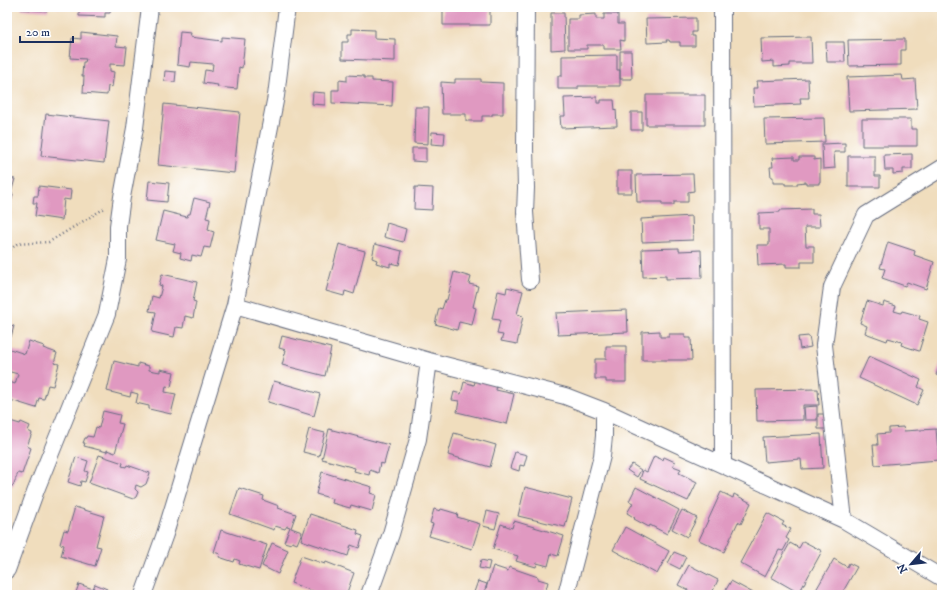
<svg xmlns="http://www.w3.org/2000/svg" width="949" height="602" viewBox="0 0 949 602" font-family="'IM FELL DW Pica',serif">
	<rect width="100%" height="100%" fill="#fff"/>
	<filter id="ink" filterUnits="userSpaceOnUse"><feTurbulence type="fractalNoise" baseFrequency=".025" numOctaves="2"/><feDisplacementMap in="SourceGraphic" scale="8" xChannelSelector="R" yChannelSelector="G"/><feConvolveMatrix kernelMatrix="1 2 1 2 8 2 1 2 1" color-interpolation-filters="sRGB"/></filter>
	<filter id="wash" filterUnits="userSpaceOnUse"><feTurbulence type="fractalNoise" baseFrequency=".012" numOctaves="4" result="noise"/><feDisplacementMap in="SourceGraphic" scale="16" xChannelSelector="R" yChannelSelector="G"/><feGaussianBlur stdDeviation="0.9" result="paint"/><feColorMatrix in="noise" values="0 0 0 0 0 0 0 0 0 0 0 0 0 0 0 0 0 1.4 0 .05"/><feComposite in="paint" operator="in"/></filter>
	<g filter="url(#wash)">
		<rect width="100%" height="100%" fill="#f0ddbd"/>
		<g id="blocks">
			<!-- building -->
			<path fill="#e099c1" d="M21,7H48V11L21,9Z
				M57,7H70V9L57,8Z
				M79,7H111L110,13H105V17L79,16Z
				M443,7H485V8H490V25H443Z
				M551,13H564L565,49L551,50Z
				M596,14V19H604V14H618V24H624V41L620,40L621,49H604V45H587V49H568V19H579V15Z
				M696,18V32H692V36H695V46H680V42H670L669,40H666L667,42L647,43L646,19Z
				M352,29L374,30V38L395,39V61L342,59V42H348V34H352Z
				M81,32L117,36L116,46L127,47L125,65L110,64V71L114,72L112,87L108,86L107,95L83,93L84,76H82L83,62H85L86,59L70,58L72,38L81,39Z
				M180,32L191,33L190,37L222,41V37L245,39L242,68L239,67L237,89L217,87L218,85L203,83L205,70L212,71L213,64L191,62L190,67L177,65Z
				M811,37L812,63H790V66L774,67V61L762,62L761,38Z
				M905,39V50H901V65L849,66L848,40Z
				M826,42H844L845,62H827Z
				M620,51H631L632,79H620Z
				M617,55V70H620V86H578V89H558V76H562V56Z
				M165,71L176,72L175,82L164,81Z
				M347,75L364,76V78H372V81L393,82L392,106L332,103V90H339V80L347,81Z
				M902,75L903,80L915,79L917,109L849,111L847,77Z
				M455,79H481V82L503,83V114H492V116H482V121H466V114H442L441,82L455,83Z
				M808,79L809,98H800L801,104L754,106L753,88H758L757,81Z
				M313,92L325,93V105L312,104Z
				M646,95H705V125H646Z
				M597,97V103H601V100H614L615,110L616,109L617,126L561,128L560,116H565L564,98Z
				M164,104L240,112L234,173L158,165Z
				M415,107H429L428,144L414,143Z
				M631,112H642V130H631Z
				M46,114L109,121L104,163L41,156Z
				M824,118L825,142L765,144L764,119Z
				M862,119H911V129H917V146H862Z
				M432,132L445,133L444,145L431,144Z
				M845,143V152H834L835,168L823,169L822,144Z
				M412,148H426V162L412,161Z
				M912,154V169H903V173L893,174V170H885L884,155Z
				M848,156H875V176H880V187H848Z
				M794,157V160H799V157H814V160L820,159V182H819V184H806V182L797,183V185H785V183H773V177H771L770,167H773L772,158Z
				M617,171H632V193H617Z
				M693,174L694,191L688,192V202H674V205H662V202H637L636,175Z
				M7,178L15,179L11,193L13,194L8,216Z
				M149,181L169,183L167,202L147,200Z
				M39,186L71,190L70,200L64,199L62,220L35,216L37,203H33L34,196H38Z
				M415,187L433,188L432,210L414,209Z
				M194,198L210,202L206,218L210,219L208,230L214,232L210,248L204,247L201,257L192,255L191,261L180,258L181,253L173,251L175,244L156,240L163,211L187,217L188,214H190Z
				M812,209V214H819L820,227H805L806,246H814V262H801V267H786V264L758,265L757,245H769V229H759V213L780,212V210Z
				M692,216L693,240L642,242L641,219Z
				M387,223L406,229L403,242L384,237Z
				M888,242L915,251L914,255L934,262L926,289L907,282L905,286L882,278L885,269L880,268Z
				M339,244L365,251L354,294L345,291L344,296L326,291Z
				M375,244L402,251L399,265L390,263V267L376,263L377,260L372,258Z
				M679,248V251L701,250L702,278L666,279V276L643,277L642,249Z
				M454,272L471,277L469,284L478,286L473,307L476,308L472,325L459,322L457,330L435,324L439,308L442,309L445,300H447Z
				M162,274L197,282L193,301L196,302L193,318L185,316L183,328L176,327L174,337L152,332L156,312L149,311L152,296L159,298L162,286L159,285Z
				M507,287L523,291L517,314L523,316L517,344L501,341L503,335L497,334L500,320L492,319L498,291L506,293Z
				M867,301L883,306L884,302L896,306L894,311L901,313L902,311L920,316L919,319L928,322L919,351L901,345L902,342L888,338L887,341L865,333L867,326L860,323Z
				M627,310L628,332L558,335L556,313Z
				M7,324L14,326L11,337L9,336L7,342Z
				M660,331V337H669V334H685V338H691L692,360H642V332Z
				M282,336L331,348L325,376L282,365L286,350L279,348Z
				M809,336L811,347L800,349L798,337Z
				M29,341L44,346L43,348L57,353L54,363L59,364L53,386L48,385L44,399L39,398L36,408L7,399V381L15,384L18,374L7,371V348L25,354Z
				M606,346H626V382H606V379H595V359H606Z
				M869,356L921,380L918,387L924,390L917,405L859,378Z
				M942,359V377L936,375Z
				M114,361L138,367V363L149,366V370L160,372V369L174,372L171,387L166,386L165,392L176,394L171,414L149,409V406L136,403L138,394L131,392L130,397L107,391Z
				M476,379L497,384L496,390L514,394L507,424L457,412L459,401L452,400L454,392L461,394L464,382L474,385Z
				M274,381L320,394L314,416L268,402Z
				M818,389L819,405H803V420L757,421L756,390Z
				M817,406V420H805L804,407Z
				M103,411L120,415L118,423L123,424L115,453L107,450V452L84,446L85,443H83L85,438H86L87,436L93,437L96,427L99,428Z
				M818,414H828V429H818Z
				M7,415L12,417L10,421L20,424L21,422L30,426L28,431L32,433L27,446L31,448L22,474L18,473L13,486L9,485L7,490Z
				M903,427L904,431L936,429L939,460L875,465L873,445H878L877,434L889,433V428Z
				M309,429L325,433L319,456L303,452Z
				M329,429L389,445L384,464L380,463L378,473L370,470L369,475L354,471L355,468L322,459Z
				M454,433L496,445L490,467L448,455Z
				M821,434L823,468L802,469L801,459L765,462L763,437Z
				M515,452L527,455L524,466L520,465L519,471L510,468Z
				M99,455L123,463L122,466L126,467L127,465L150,473L146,484L141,487L136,485L135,489L138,492L136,497L133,499L89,483Z
				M654,456L663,460L664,457L675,462L673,466L681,469L679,473L697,482L688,501L640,479L643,470L647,472Z
				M76,457L88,461L85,471L88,472L85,482L81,481L80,486L68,482Z
				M632,464L641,470L637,477L627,470Z
				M322,472L372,487L370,493L376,495L372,511L351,505L350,508L332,503L333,499L316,494Z
				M525,487L572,499L565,527L518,516Z
				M636,487L679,510L667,534L650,525L649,527L634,519L635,518L627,513L633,503L629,501Z
				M239,488L264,496L263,500L279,506L278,508L296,514L291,528L302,532L297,544L292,542L291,544L284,542L290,527L287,526L285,529L275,526L274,530L230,514Z
				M721,492L733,498L734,494L751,503L741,524L738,522L724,552L699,540Z
				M75,507L104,516L96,546L101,547L95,566L61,556L64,545L60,544L64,530L68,531Z
				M434,509L440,511L441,509L458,514L457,517L480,524L472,549L429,536L433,524L430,523Z
				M682,510L697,518L687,537L672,529Z
				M487,511L499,514L495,529L483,526Z
				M767,513L784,522L782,525L791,529L786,538L789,540L783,551L779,550L765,577L740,563Z
				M310,514L358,530L357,534L363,536L359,548L351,545L348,556L301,540Z
				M514,521L564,536L558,556L551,554L548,566L537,563L536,567L516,561L518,556L493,549L501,524L512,528Z
				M625,527L669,551L657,574L613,550Z
				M221,530L267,545L259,570L239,564L240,561L235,559L234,562L219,557L220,554L214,552Z
				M803,541L822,551L799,593L771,577L790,543L799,548Z
				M272,543L288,550L278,574L262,566Z
				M674,552L686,557L680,569L668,563Z
				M301,556L325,564L326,562L354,573L346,595H323L291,583Z
				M834,559L847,567L849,563L857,567L841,595H813Z
				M481,560L490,562L488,570L479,568Z
				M689,565L718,580L711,595H686L688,590L678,585Z
				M493,566L508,571L509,567L538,577V579L548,582L545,593L550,594L549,595H484Z
				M478,581L487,584L483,595H473Z
				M731,581L755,594L754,595H723Z
				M79,584L93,589L95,584L107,589L105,595H75Z"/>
		</g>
	</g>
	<g filter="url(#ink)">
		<use href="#blocks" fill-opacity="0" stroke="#666c7f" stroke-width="1"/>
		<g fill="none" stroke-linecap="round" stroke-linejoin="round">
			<!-- minor casing -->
			<g stroke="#666c7f" stroke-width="18">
				<path id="minor" d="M526,7L525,149L526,188L525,212L530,280
					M722,7L723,465
					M235,305L429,361L565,396L604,411L844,520L942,578
					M844,520L824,345L832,287L866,215L942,168
					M7,570L36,490L107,314L118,259V226L122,197L135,128L150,7
					M143,595L165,534L235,305L276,96L287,7
					M369,595L391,534L418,439L429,361
					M566,595L602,456L604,436V411"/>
			</g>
			<!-- path -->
			<path stroke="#666c7f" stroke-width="2.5" stroke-dasharray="1 3" stroke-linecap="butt" d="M7,252L17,244L49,242L105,208"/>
			<!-- minor -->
			<use href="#minor" stroke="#fff" stroke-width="16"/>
		</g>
	</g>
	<!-- margin -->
	<rect width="949" height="602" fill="none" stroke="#fff" stroke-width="24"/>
	<!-- north arrow -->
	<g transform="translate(911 564) rotate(242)" stroke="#ffffff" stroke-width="3" paint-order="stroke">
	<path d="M0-3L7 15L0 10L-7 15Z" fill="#1b2f5e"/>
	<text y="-6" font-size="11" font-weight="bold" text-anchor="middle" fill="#1b2f5e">N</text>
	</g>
	<!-- scale -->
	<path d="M20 36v6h53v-6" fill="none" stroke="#1b2f5e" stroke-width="2"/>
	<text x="26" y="36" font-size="12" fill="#1b2f5e" stroke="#ffffff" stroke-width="3" paint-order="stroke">20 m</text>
</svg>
